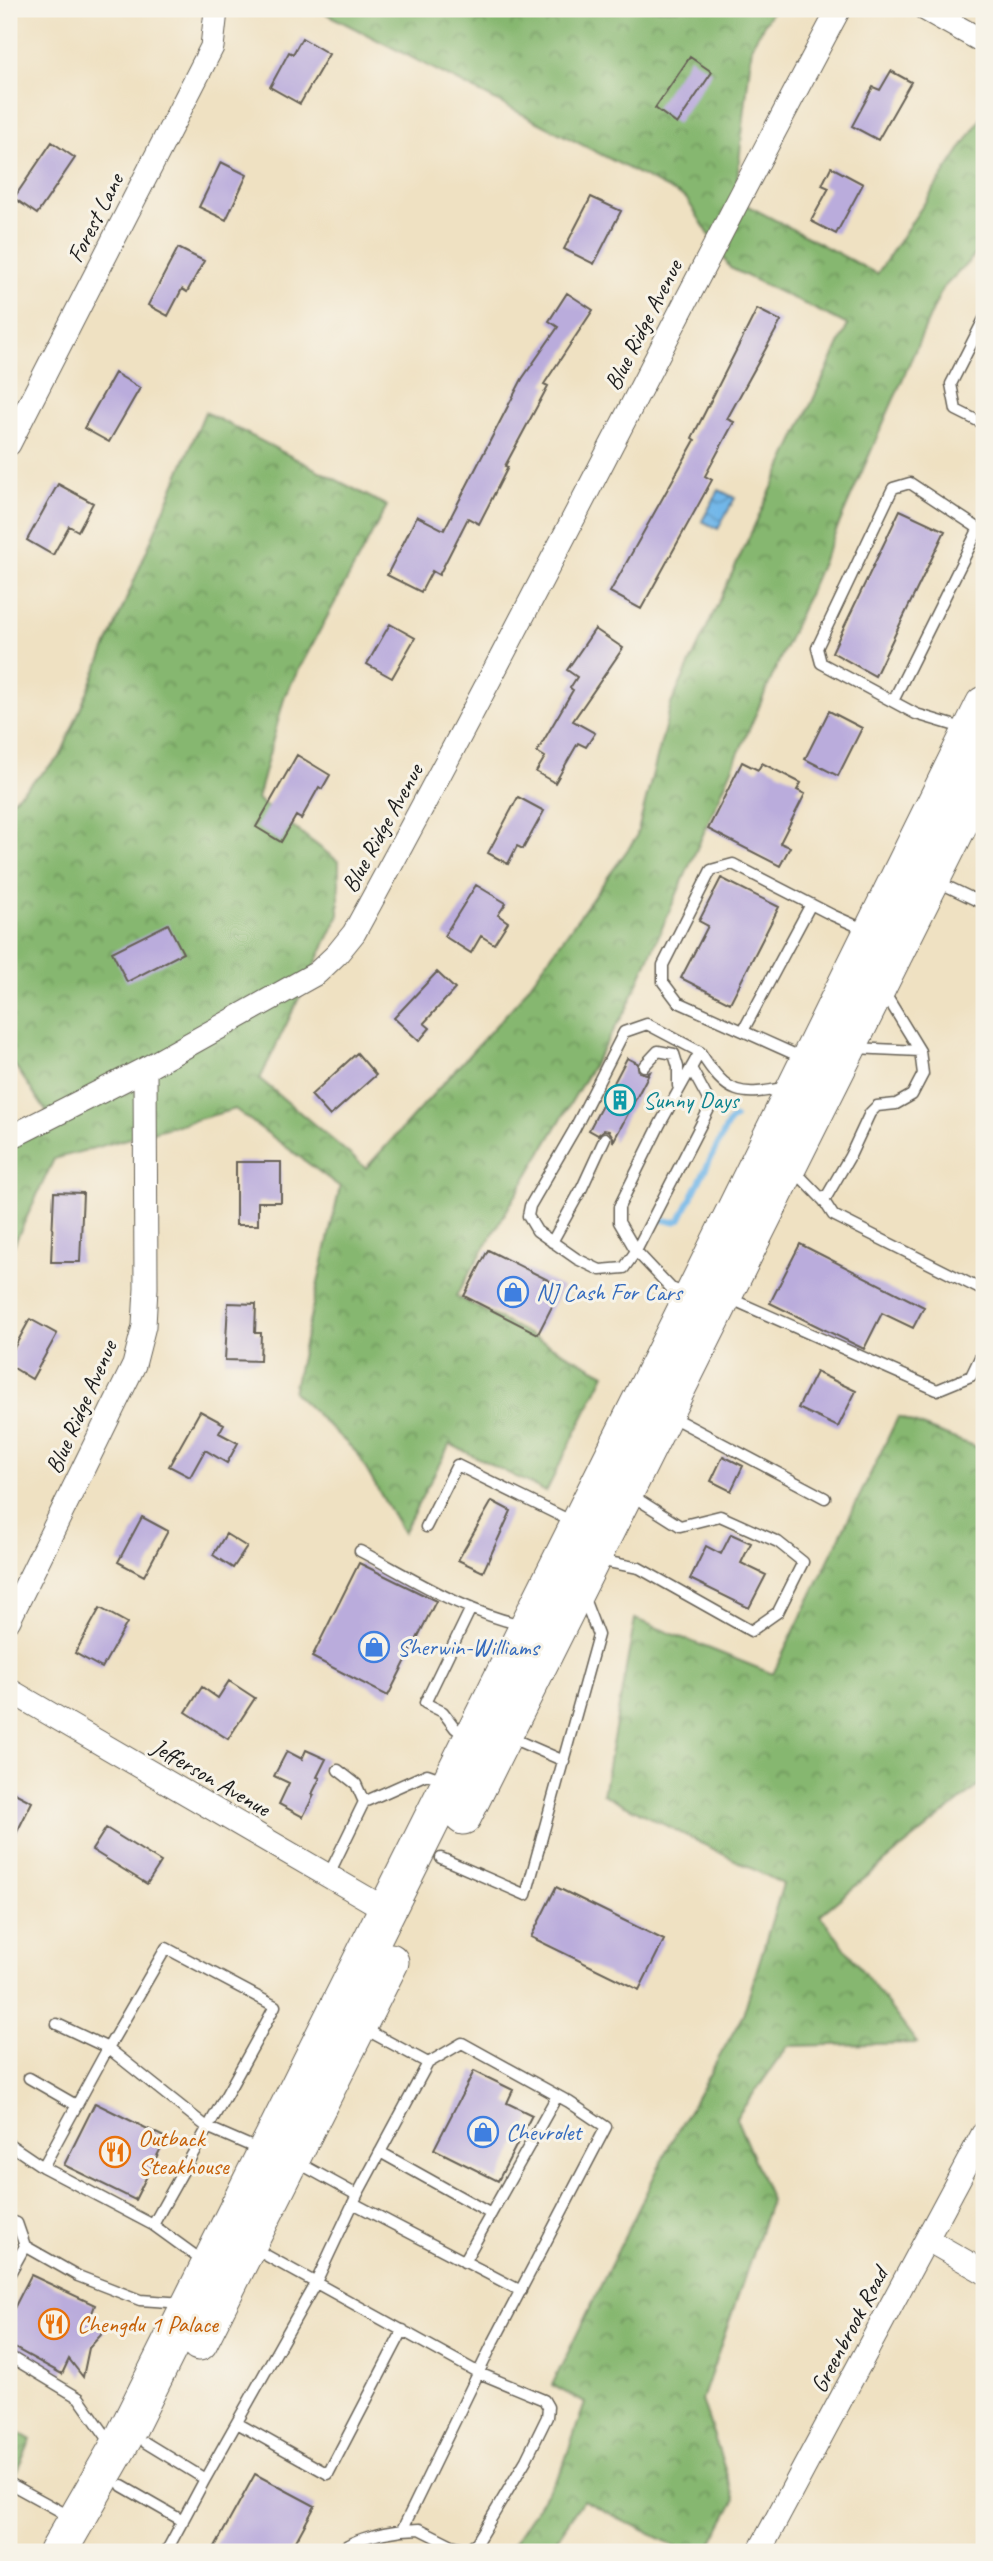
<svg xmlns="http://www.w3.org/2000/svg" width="993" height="2561" viewBox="0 0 993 2561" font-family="Caveat,sans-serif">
	<defs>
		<pattern id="forest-crowns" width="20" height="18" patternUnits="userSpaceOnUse" patternTransform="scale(1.75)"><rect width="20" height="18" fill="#86b770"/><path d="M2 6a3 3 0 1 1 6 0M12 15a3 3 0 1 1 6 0" fill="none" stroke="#6d945b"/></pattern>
		<pattern id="water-waves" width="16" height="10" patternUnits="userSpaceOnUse" patternTransform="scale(1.75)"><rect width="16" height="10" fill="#72b7e9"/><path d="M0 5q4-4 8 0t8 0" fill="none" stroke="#5d94bc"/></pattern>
	</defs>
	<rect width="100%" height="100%" fill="#f7f3e8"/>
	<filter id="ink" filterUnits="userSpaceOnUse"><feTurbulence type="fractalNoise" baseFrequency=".0143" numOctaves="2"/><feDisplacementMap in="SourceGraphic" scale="14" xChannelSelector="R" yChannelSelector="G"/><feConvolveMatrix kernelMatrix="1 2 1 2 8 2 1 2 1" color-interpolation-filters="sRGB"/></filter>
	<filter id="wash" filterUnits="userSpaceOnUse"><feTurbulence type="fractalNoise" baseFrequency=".00686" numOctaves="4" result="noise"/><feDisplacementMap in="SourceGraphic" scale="28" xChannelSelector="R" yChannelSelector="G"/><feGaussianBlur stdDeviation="1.57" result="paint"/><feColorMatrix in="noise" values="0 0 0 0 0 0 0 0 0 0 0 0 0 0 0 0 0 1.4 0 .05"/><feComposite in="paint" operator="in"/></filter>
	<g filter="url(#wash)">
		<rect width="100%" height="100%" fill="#efe1c2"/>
		<!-- forest -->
		<path fill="url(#forest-crowns)" stroke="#516a46" stroke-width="2" d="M317,9H773L752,45L735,199L877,274L984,114V246L942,289L627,1008L456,1296L605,1374L546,1492L450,1444L403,1533L356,1452L293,1392L340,1187L235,1109L54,1159L9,1255V1140L50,1117L9,1057V803L60,757L205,412L387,506L285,695L257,799L339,862V915L260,1079L366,1168L518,1001L636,838L671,704L848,325L730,268L686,198Z
			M898,1417L984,1450V1781L820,1915L917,2043L788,2046L736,2118L771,2200L702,2400L735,2500L707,2552H687L583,2500L548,2552H508L562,2469L585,2403L552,2385L671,2142L743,2015L783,1884L603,1794L635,1619L773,1674Z
			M9,2427L31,2440L9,2488Z"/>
		<!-- water -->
		<path fill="url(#water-waves)" stroke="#476a82" stroke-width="2" d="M719,490L735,498L718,529L702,521Z"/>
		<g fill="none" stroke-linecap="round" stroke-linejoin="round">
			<!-- stream -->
			<path stroke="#72b7e9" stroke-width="6" d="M660,1219L673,1222L680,1220L729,1122L735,1118"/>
		</g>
		<g id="blocks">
			<!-- building -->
			<path fill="#baacdc" d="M302,38L329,54L300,104L270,87L289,52L293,54Z
				M690,57L712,72L677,124L655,108Z
				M891,71L911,82L878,140L852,126L873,87L880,90Z
				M52,142L75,158L37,214L14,198Z
				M221,162L247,175L226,220L199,207Z
				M831,167L863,184L836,234L811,221L829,188L822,185Z
				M591,197L621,211L594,264L564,249Z
				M178,248L204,261L187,292L182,289L168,316L148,305Z
				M567,293L593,310L544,384L548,386L505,466L508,467L479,524L468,518L439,575L432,571L421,592L387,575L417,516L444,530L522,379L558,327L549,321Z
				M757,309L781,321L727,419L734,422L705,476L712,480L641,609L610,592L695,440L692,438Z
				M115,373L140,388L109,442L84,428Z
				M58,484L93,503L78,531L69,526L53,555L27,540Z
				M900,510L945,531L875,676L832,652Z
				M390,624L415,638L392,678L367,664Z
				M595,629L623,648L573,721L595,733L586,747L578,743L555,783L536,772L545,757L537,752L573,690L570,688L577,677L567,670Z
				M829,711L862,728L838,776L805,759Z
				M297,755L330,775L322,789L319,787L301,819L296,816L281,842L256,827Z
				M742,762L758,770L762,763L801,783L797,790L805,794L780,843L790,847L780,866L708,829Z
				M518,797L544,811L523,849L517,846L508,864L488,853Z
				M721,878L779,907L730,1003L681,978L708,926L699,921Z
				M476,885L506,903L498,915L508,922L494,944L481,936L471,953L444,936Z
				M168,924L183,953L127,982L112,952Z
				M437,972L455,989L424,1023L430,1028L419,1041L394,1018Z
				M357,1053L376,1075L330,1116L311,1095Z
				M627,1058L637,1063L639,1072L646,1074L650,1072L613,1142V1137L609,1131L604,1130L598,1135L589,1130Z
				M236,1162H281V1202H258V1225H236Z
				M54,1192L83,1193L80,1262H51Z
				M800,1244L924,1307L913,1328L882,1313L864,1349L770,1303Z
				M488,1250L562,1287L538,1334L464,1296Z
				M228,1303L256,1304L255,1333H261L260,1361L225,1360Z
				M30,1319L57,1334L32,1379L9,1365V1357Z
				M816,1372L856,1391L838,1427L798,1408Z
				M200,1411L224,1424L219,1433L238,1443L227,1463L205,1450L190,1477L169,1466Z
				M723,1456L743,1466L731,1491L711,1481Z
				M492,1501L511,1511L483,1572L458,1560Z
				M142,1517L168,1531L144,1576L118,1562Z
				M226,1534L247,1547L233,1568L213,1555Z
				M731,1534L751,1543L741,1563L766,1575L749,1608L690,1579L706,1546L721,1554Z
				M359,1563L436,1601L388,1696L312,1657Z
				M100,1608L127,1623L102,1668L75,1653Z
				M229,1681L255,1698L228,1739L186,1712L202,1687L218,1698Z
				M306,1750L326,1759L317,1777L320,1778L312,1794L314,1795L303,1817L279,1804L289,1783L274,1776L287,1751L302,1759Z
				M9,1790L32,1802L9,1848Z
				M106,1828L161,1862L147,1884L92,1850Z
				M556,1887L664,1940L639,1990L531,1937Z
				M474,2071L513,2090L507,2103L532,2115L498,2181L434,2149Z
				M95,2103L166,2138L135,2200L64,2165Z
				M31,2275L95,2305L89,2321L109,2326L89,2348L83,2377L69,2359L62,2374L9,2345V2318Z
				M255,2474L315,2506L290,2552H212Z"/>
		</g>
	</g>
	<g filter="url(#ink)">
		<use href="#blocks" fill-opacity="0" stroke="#666156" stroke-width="2"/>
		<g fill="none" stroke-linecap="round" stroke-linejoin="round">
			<!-- service casing -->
			<g stroke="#666156" stroke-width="13">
				<path id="service" d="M984,319L951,384L956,410L984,424
					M893,701L979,528
					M966,729L916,714L821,663L817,648L893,488L910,483L984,532
					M938,882L984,904
					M744,1029L811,904
					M854,1048L920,1051L884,992
					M803,1058L678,1002L663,982V965L711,870L733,864L832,915L868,931
					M644,1066L658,1051L674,1054L678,1067V1086
					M691,1068L711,1105L636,1251L624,1268L600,1270L577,1259L537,1231L528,1216L530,1206L574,1130L624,1032L647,1024L700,1052
					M793,1169L824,1201L850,1156L870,1113L877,1106L896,1104L912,1095L923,1074L920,1051
					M824,1201L833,1215L984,1291
					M552,1242L582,1188L605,1138
					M689,1295L671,1288L636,1251L619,1222V1207L660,1124L700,1052C728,1096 739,1097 788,1087
					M729,1298L937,1390L971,1376L984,1349
					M670,1416L825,1498
					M426,1527L457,1465L573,1522
					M360,1551C412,1578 465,1613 523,1625
					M598,1560L639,1568L751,1631L778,1612L803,1562L778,1542L720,1516L680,1526L631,1495
					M509,1737L564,1761
					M468,1738L455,1728L443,1712L425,1703L471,1608
					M338,1770L356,1784L364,1802
					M441,1858L526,1895L598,1635L583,1596
					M328,1876L364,1802L427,1774L444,1780
					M57,2024L108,2048L43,2167L153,2225L204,2262
					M363,2028L428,2063
					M29,2078L76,2105
					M9,2144L43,2167
					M380,2152L491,2214
					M297,2162L357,2195L428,2063L462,2043L569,2102L606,2127L492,2345L402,2530C387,2532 348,2539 340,2552
					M353,2203L521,2291
					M9,2220L17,2223L25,2246
					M153,2225C193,2152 236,2080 275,2006L166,1948L108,2048L207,2127L260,2150
					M251,2247L479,2373L544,2400L548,2407L547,2417L526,2460L477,2542L467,2549L452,2545L420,2529L402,2530
					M464,2262L557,2096
					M9,2275L25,2246L78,2276L140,2300L184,2303
					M9,2356L79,2398L111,2443
					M237,2423L328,2474L403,2330
					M146,2443L205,2479L166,2552
					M205,2479L316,2282L357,2195
					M9,2483L71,2517
					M122,2486L183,2521"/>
			</g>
			<!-- minor casing -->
			<g stroke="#666156" stroke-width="25">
				<path id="minor" d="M925,9L984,42
					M9,444L212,47L216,11
					M9,1138L145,1069
					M9,1620L134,1365L144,1326L146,1288L145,1069L317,973L337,954L354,933C521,628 675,316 839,9
					M9,1690L387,1910
					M928,2240L984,2272
					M759,2552L984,2132"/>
			</g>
			<!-- trunk casing -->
			<g stroke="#666156" stroke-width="39">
				<path id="trunk" d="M463,1816L984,774
					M199,2342L390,1962
					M58,2552L124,2437L693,1296L984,705"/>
			</g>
			<!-- service -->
			<use href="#service" stroke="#fff" stroke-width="10"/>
			<!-- minor -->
			<use href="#minor" stroke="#fff" stroke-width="23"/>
			<!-- trunk -->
			<use href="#trunk" stroke="#fff" stroke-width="37"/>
		</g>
	</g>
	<!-- icons -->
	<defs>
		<g id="building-ring" transform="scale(1.575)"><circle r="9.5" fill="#f7f3e8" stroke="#0f9aa8" stroke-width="1.5"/><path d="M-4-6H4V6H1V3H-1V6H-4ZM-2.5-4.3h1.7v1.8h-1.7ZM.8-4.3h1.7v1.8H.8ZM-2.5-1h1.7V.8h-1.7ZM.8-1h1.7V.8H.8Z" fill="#0f9aa8"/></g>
		<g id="shop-ring" transform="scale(1.575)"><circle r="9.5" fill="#f7f3e8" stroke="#3f7fe0" stroke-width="1.5"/><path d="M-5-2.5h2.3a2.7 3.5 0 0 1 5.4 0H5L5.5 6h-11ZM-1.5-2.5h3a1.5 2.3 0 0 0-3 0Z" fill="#3f7fe0"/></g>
		<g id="restaurant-ring" transform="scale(1.575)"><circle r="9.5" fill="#f7f3e8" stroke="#e8710a" stroke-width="1.5"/><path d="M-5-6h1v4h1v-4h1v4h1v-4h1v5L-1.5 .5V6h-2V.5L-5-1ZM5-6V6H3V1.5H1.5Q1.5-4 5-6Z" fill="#e8710a"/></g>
	</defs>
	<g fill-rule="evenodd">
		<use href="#building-ring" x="620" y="1100"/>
		<use href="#shop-ring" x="513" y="1292"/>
		<use href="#shop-ring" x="374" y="1647"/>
		<use href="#shop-ring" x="483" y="2132"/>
		<use href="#restaurant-ring" x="115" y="2152"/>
		<use href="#restaurant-ring" x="54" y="2324"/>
	</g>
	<g text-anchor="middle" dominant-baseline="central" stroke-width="6" stroke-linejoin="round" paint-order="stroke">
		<!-- street labels -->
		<g font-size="24" fill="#1c1c1c" stroke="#f7f3e8">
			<text transform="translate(95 218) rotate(-63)">Forest Lane</text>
			<text transform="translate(643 325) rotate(-63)">Blue Ridge Avenue</text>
			<text transform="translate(382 828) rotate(-61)">Blue Ridge Avenue</text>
			<text transform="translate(81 1407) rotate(-66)">Blue Ridge Avenue</text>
			<text transform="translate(211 1777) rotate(30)">Jefferson Avenue</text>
			<text transform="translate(849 2330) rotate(-62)">Greenbrook Road</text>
		</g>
		<!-- culture labels -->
		<g font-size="24" fill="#0d838f" stroke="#f7f3e8" text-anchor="start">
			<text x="643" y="1100">Sunny Days</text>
		</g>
		<!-- shop labels -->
		<g font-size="24" fill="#366cbe" stroke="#f7f3e8" text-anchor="start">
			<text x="536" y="1292">NJ Cash For Cars</text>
			<text x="397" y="1647">Sherwin-Williams</text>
			<text x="506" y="2132">Chevrolet</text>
		</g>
		<!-- food labels -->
		<g font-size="24" fill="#c56008" stroke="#f7f3e8" text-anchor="start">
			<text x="138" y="2138">Outback<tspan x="138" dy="28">Steakhouse</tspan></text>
			<text x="77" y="2324">Chengdu 1 Palace</text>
		</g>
	</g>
	<!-- margin -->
	<rect width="993" height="2561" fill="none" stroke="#f7f3e8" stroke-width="35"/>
</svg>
